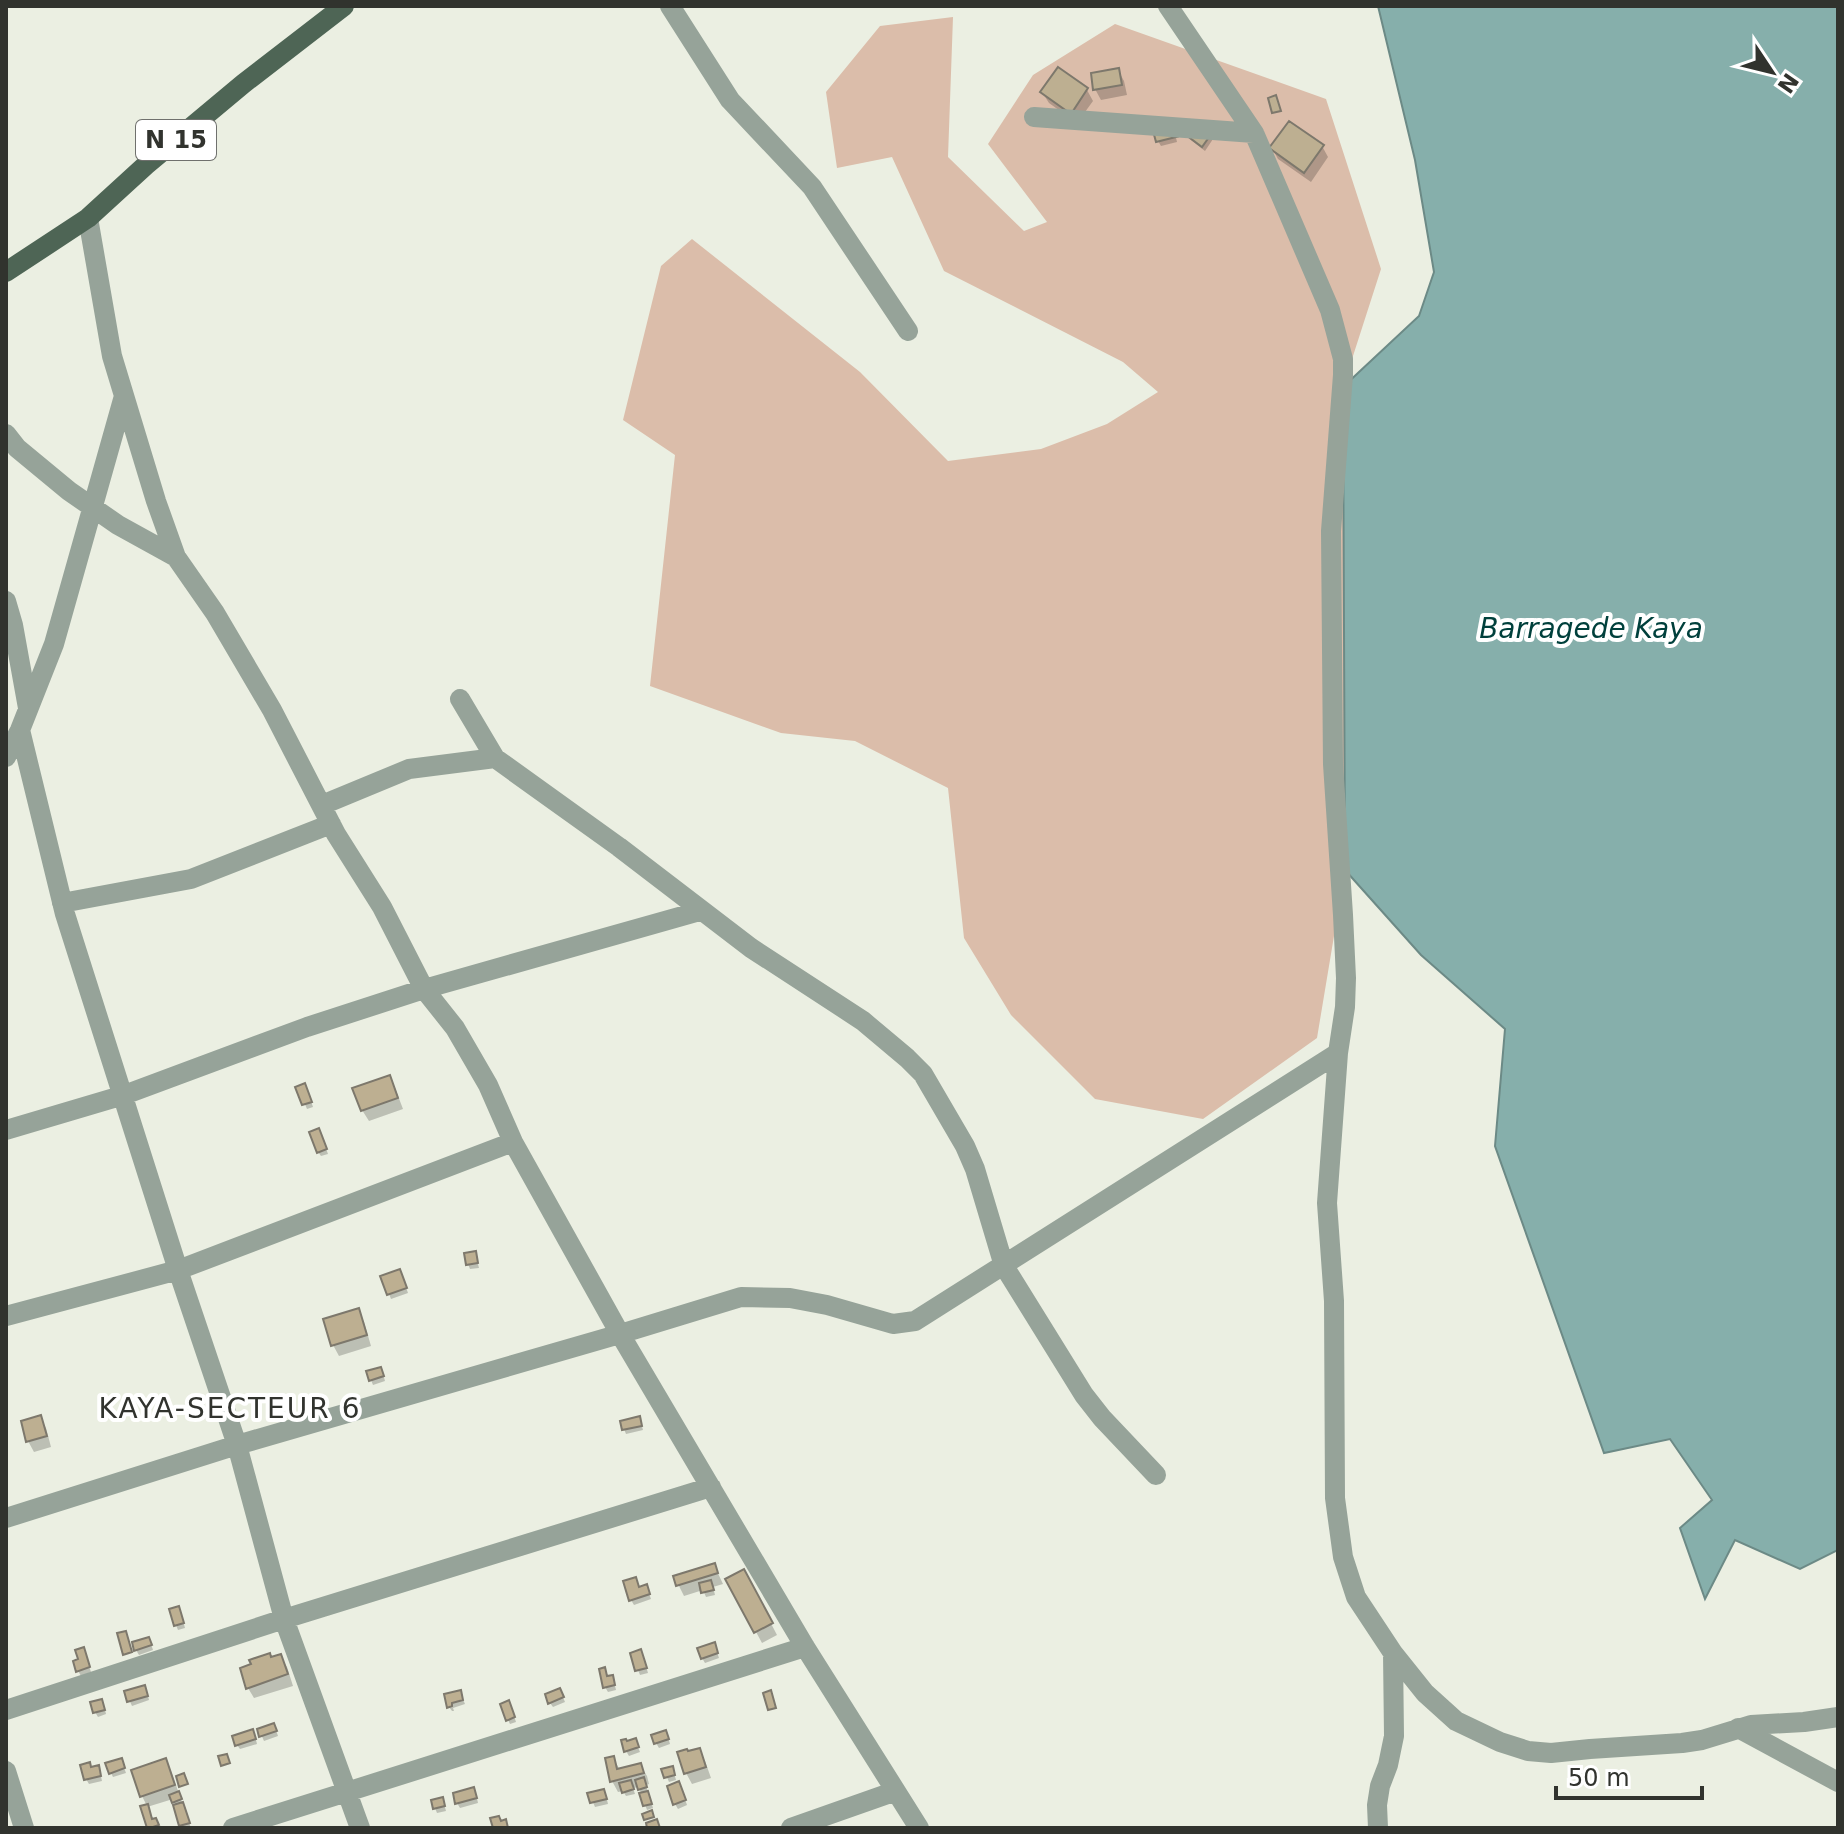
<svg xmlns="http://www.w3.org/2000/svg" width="1844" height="1834" viewBox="0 0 1844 1834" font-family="'DejaVu Sans',sans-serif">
	<rect width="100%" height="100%" fill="#ebefe2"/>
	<!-- green -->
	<path fill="#dbbdaa" d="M953,17L948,157L1024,231L1047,222L988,144L1033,75L1115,24L1326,99L1381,269L1343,387L1345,870L1317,1038L1203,1119L1095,1099L1011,1015L964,938L948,788L855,741L781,733L650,686L675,455L623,420L661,266L692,239L860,372L948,461L1041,449L1107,424L1158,392L1123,362L944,271L892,157L837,168L826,92L880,26Z"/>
	<!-- water -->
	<path fill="#86afab" stroke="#6c8a86" stroke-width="2" d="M1378,6H1838V1550L1800,1569L1735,1540L1705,1599L1680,1528L1712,1500L1670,1439L1604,1453L1495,1146L1505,1029L1421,955L1345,870L1343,387L1419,316L1434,272L1415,160Z"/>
	<!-- shadow -->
	<path fill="#0003" d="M1118,70L1124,81L1127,95L1101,100L1095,89Z
		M1087,90L1093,101L1077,123L1049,103L1042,92Z
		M1174,129L1177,142L1161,146L1158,141Z
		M1188,136L1213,139L1205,151L1191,140Z
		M1322,146L1328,157L1311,182L1278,159L1272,148Z
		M389,1077L395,1088L403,1109L369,1121L362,1110Z
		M298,1088L307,1090L313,1107L307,1109Z
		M321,1135L328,1154L321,1156L318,1152Z
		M475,1253L479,1268L470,1269L468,1264Z
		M402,1276L408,1293L391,1299L383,1278Z
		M358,1311L364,1322L371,1346L339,1356L333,1345Z
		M383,1374L385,1381L373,1385L371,1380Z
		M40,1417L46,1428L51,1447L34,1452L28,1441Z
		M641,1423L643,1430L626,1434L624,1429Z
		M714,1565L723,1584L713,1587L715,1595L706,1597L703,1590L684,1596L675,1578Z
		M744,1572L777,1635L762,1643L728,1580Z
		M639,1589L648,1591L651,1599L634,1605L631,1600Z
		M181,1613L185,1628L178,1630L176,1625Z
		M151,1644L153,1650L139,1655L136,1650Z
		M716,1649L719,1658L705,1663L702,1658Z
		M85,1654L91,1672L81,1676L78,1671Z
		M632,1654L643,1656L648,1673L640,1675Z
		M280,1656L287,1667L293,1686L254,1698L248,1688L271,1659Z
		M604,1670L608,1678L614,1682L616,1690L608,1692L605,1687Z
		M147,1692L149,1700L132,1706L126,1693Z
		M460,1692L465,1704L453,1708L454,1711H452L449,1707Z
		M562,1695L565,1702L553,1707L550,1703Z
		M104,1706L106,1714L98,1717L95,1712Z
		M511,1707L516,1722L510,1724L508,1720Z
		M259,1730H276L278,1736L264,1741Z
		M255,1736L257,1744L240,1749L237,1745Z
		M668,1737L670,1744L659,1748L656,1743Z
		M637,1745L640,1752L629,1756L626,1751Z
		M699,1750L705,1761L711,1778L692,1784L686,1773L680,1753Z
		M613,1758L620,1770L640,1765L647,1776L649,1784L646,1785L653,1808L647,1810L639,1787L633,1788L635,1794L626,1796L623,1791L618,1792L612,1781Z
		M165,1760L171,1771L191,1828H183L173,1799L147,1807L153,1821L155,1820L159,1828H149L142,1808L147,1806L142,1796L134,1771Z
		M123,1765L126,1773L113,1777L111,1773Z
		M91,1769L100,1772L102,1781L89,1784L86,1779Z
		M664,1770L674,1773L676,1780L669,1782Z
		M681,1788L687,1805L678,1809L675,1804Z
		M476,1794L478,1803L460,1808L457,1803Z
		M590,1795L606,1796L608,1804L595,1807Z
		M444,1804L446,1811L437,1813L435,1808Z"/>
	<!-- building -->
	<path fill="#bdaf91" stroke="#7d786c" stroke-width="2" d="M1058,67L1088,88L1071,114L1040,92Z
		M1119,68L1122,85L1093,90L1091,73Z
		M1276,95L1281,111L1272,113L1268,98Z
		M1289,121L1324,145L1304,173L1269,148Z
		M1152,127L1176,137L1156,142Z
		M1212,133L1202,147L1186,135Z
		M390,1075L398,1098L361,1111L352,1088Z
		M305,1083L312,1102L302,1105L295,1087Z
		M319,1128L327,1149L317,1153L309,1132Z
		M476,1251L478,1263L466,1265L464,1253Z
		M400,1269L407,1288L387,1295L380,1276Z
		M359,1308L367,1335L331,1346L323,1319Z
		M381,1367L384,1376L369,1381L366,1371Z
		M41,1415L47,1436L26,1442L21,1421Z
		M640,1416L642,1426L622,1430L620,1421Z
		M715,1563L718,1573L676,1586L673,1576Z
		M744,1569L773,1623L754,1633L725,1579Z
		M636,1577L639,1587L647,1584L650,1594L629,1601L623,1581Z
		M711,1580L714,1590L701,1593L699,1583Z
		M179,1606L184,1623L174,1626L169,1609Z
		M126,1631L132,1652L123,1655L117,1633Z
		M149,1637L152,1645L134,1651L132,1642Z
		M715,1642L718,1653L701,1659L697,1648Z
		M84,1647L90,1667L76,1672L73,1661L78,1659L75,1650Z
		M641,1649L647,1668L635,1671L630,1653Z
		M270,1653L271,1657L281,1654L288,1674L246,1689L240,1668L251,1664L249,1660Z
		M605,1667L607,1676L613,1675L615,1685L603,1688L599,1669Z
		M145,1685L148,1696L127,1702L124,1691Z
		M560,1688L564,1697L548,1704L545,1694Z
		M461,1690L463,1700L452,1703V1706L447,1708L444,1694Z
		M771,1690L776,1708L768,1710L763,1693Z
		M102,1699L105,1710L93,1713L90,1702Z
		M509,1700L515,1717L506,1721L500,1704Z
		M274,1723L277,1731L259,1737L257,1729Z
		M253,1729L256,1739L235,1746L232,1736Z
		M666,1730L669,1739L654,1744L651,1735Z
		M636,1738L639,1747L624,1752L621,1740L626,1739L627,1741Z
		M700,1748L706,1767L684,1774L677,1752L687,1749L688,1751Z
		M227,1754L230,1763L221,1766L218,1756Z
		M614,1756L617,1769L641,1763L644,1773L610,1782L605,1758Z
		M122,1758L125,1768L109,1774L105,1763Z
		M166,1758L175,1785L140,1797L131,1770Z
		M90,1762L91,1767L99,1765L101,1776L84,1780L80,1765Z
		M673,1766L675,1775L664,1778L661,1769Z
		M184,1773L188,1784L179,1787L176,1776Z
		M644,1777L647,1787L638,1790L635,1780Z
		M631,1780L634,1789L622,1793L619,1783Z
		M679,1781L686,1800L673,1805L667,1786Z
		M474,1787L477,1798L455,1804L453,1793Z
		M604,1789L607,1799L590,1803L587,1793Z
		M179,1791L182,1799L172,1803L169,1795Z
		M648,1791L652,1804L643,1806L639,1793Z
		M443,1797L445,1806L433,1809L431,1800Z
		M183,1802L190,1823L179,1826L173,1805Z
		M148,1804L152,1819L156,1818L159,1825L150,1828H147L140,1806Z
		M652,1810L654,1817L644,1820L642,1814Z
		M499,1816L501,1821L506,1819L508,1828H493L490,1818Z
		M657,1819L660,1828H647L646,1823Z"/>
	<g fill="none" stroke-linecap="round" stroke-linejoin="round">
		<!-- minor -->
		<path stroke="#96a399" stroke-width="20" d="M670,6L730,100L812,187L908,331
			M1168,6L1254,133L1330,310L1343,359V375L1331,531L1333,764L1343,915L1346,978L1345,1007L1338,1053L1327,1203L1334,1301L1335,1498L1343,1557L1356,1597L1393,1653L1425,1693L1456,1721L1500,1742L1528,1751L1551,1753L1590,1749L1682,1743L1702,1740L1751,1725L1804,1722L1838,1717
			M1034,117L1254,133
			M88,218L112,356L156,501L176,557L215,613L272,710L336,834L382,907L424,989L455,1028L488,1085L513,1142L620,1334L805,1647L919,1828
			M6,434L17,448L69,491L118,525L176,557
			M6,601L13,625L28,708
			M460,699L495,758L619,847L751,948L863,1021L907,1058L923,1074L965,1146L975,1169L1004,1266L1084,1395L1102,1418L1156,1475
			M20,730L65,914L178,1270L237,1445L284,1619L360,1828
			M6,757L20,730L54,644L124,396
			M322,805L409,769L495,758
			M62,903L191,879L331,824
			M6,1130L124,1095L307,1027L424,989L700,911
			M6,1316L178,1270L513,1142
			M6,1518L237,1445L620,1334L741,1297L790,1298L827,1305L893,1324L915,1321L1338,1053
			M6,1710L284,1619L711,1487
			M1738,1728L1838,1782
			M6,1771L24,1828
			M233,1828L805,1647
			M791,1828L896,1791
			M1378,1828L1377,1805L1380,1786L1388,1765L1394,1736L1393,1653"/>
		<!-- major -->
		<path stroke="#4e6555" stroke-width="20" d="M6,272L88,218L146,165L243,84L344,6"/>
	</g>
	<g text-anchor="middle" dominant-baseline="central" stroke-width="8" stroke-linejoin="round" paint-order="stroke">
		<!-- shield labels -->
		<rect fill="#fff" stroke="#6f706d" stroke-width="2" x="136" y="120" width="80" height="40" rx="6"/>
		<g font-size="24" font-weight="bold" fill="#31332e">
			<text x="176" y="140">N 15</text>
		</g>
		<!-- water labels -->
		<g font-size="28" font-style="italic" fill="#00403c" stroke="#fff">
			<text x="1591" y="628">Barragede Kaya</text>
		</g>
		<!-- neighbourhood labels -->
		<g font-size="28" letter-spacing="2" fill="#31332e" stroke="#fff">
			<text x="230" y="1408">KAYA-SECTEUR 6</text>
		</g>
	</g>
	<!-- border -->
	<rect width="1844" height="1834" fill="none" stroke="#31332e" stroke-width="16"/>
	<!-- north arrow -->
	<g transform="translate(1772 72) rotate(125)" stroke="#ffffff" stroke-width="6" paint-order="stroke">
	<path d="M0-6L14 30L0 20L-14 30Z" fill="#31332e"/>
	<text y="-12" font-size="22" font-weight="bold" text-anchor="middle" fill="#31332e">N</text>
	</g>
	<!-- scale -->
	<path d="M1556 1786v12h146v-12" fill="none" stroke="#31332e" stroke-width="4"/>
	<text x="1568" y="1786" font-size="24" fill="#31332e" stroke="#ffffff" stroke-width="6" paint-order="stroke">50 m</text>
</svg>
